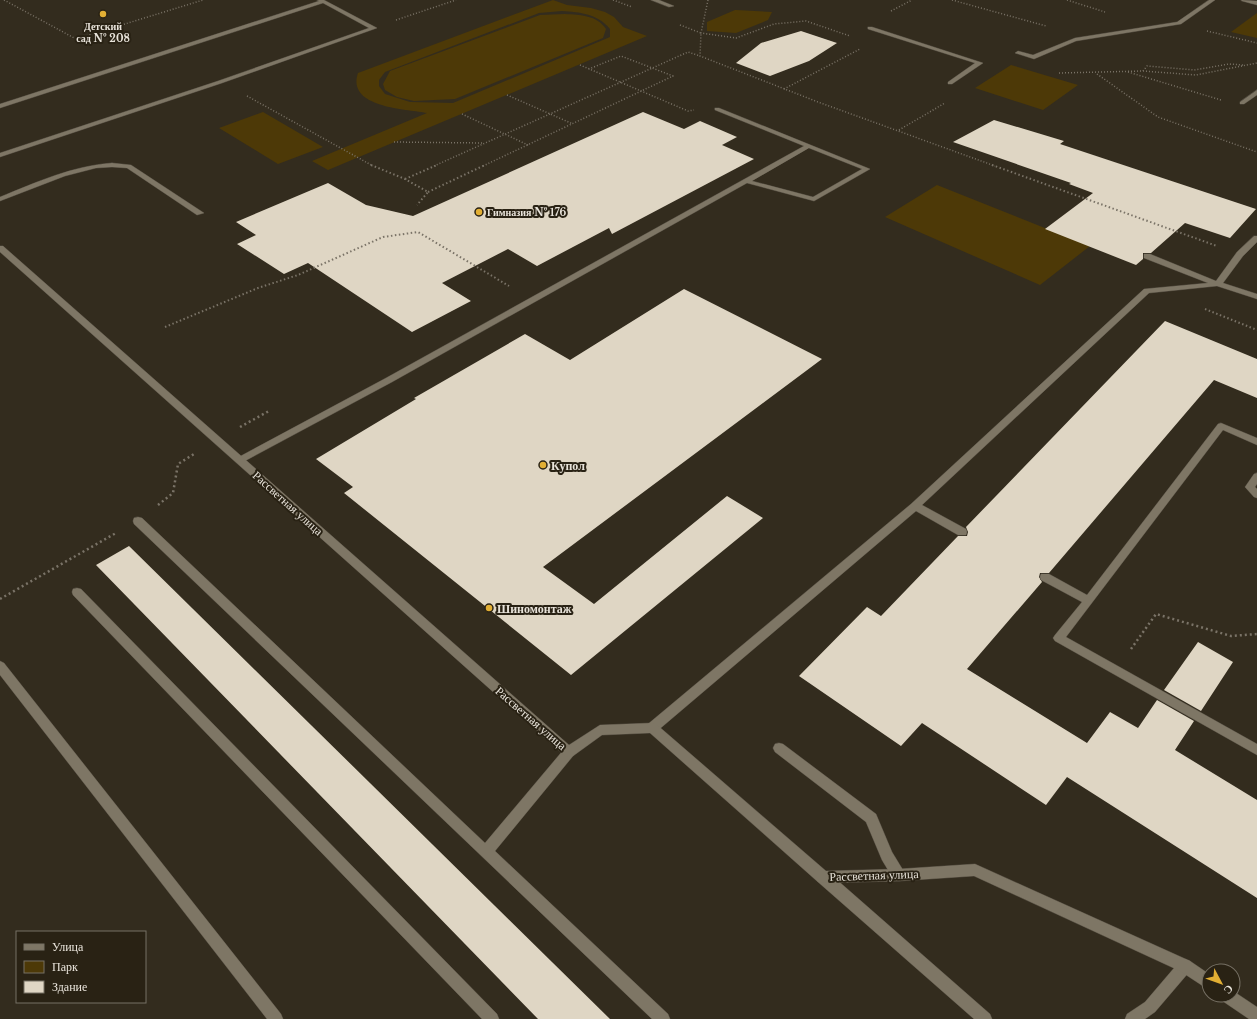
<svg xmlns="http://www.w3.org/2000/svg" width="1257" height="1019" viewBox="0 0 1257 1019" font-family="'Libre Baskerville',serif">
	<rect width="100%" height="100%" fill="#332c1e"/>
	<!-- green -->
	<path fill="#4d3907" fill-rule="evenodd" d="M553,0L567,5L591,8L605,12L614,17L623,27L647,36L328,170L312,161L427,113C407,109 346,108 358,73ZM562,11C580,12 598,14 610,29V37L453,103L410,102L385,94L379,86V80L385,72L539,13Z
		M735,10H736L772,12L768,20L736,33L707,31V22Z
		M1257,13V38L1231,32Z
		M565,14C580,15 597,15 606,29L603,38L455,99L414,101L397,97L385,90L383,84L390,71L540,15Z
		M1011,65L1078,85L1043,110L975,88Z
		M263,112L323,147L278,164L219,128Z
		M937,185L1090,246L1040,285L885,217Z"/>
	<!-- building -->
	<path fill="#dfd6c4" d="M801,31L837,43L809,61L770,76L736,63L761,43Z
		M643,112L684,129L700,121L737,137L722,145L754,159L612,234L609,228L537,266L508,249L442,283L471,301L412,332L308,263L284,274L237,244L256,235L236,222L328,183L366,205L413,216Z
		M994,120L1064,141L1060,144L1256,209L1230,238L1185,223L1151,253H1143V259L1136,265L1045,229L1093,193L1069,184L1071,183L953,142Z
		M684,289L822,359L543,567L594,604L727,496L763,518L571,675L344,493L353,487L316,459L416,399L414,398L525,334L570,360Z
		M1165,321L1257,359V398L1214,380L1049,573H1040L1039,577L1042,582L967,669L1087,743L1110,712L1138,728L1157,700L1194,721L1175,750L1257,800V898L1067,777L1046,805L922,723L901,746L799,676L867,607L881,616L958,536H967L968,532L966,527Z
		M129,546L610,1019H538L96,565Z
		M1198,642L1233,662L1201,711L1164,690Z"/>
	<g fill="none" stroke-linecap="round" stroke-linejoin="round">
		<!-- service casing -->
		<g stroke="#514a3e" stroke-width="1">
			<path id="service" d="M317,0H324L377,28L222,83L0,157V153L218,81L369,28L323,3L0,108V104L319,1Z
				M651,0H659L674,6L669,7Z
				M1209,0H1215L1181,24L1076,41L1034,59L1015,53L1018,51L1033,55L1075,38L1177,22Z
				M1241,0L1257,1V5L1242,1Z
				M868,27H872L983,63L952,84H948V82L975,63L868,29Z
				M1257,90V95L1244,104H1240V102Z
				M715,108H719L870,169L814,201L747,183L392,382L243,462H237L235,460L237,458L386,378L804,146L715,110ZM809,148L862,169L813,197L752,181Z
				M112,163L131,165L204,213L197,215L127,168L112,167L96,168L65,176L0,201V197C37,182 72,166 112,163Z
				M1254,236H1257V242L1243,256L1223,283L1257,294V299L1217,286L1149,293L922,505L966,529L967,532L966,535H958L916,511L656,732L652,733L648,732L646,728L648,724L911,504L1144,289L1208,283L1144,258V254H1150L1216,281L1237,252Z
				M1221,423L1257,438V445L1223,430L1066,637L1257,744V755L1055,641L1053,638L1055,635L1082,602L1041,580L1040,577L1041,574H1049L1087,595L1218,424Z
				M1257,473V484L1255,487L1257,489V498L1254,497L1245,487L1254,474Z
				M138,517L142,518L485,843L565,748L569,747L573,748L575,752L573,756L495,851L668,1014L670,1019H652L134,524L133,521L134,518Z
				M77,588L81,589L497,1014L499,1019H482L73,595L72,592L73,589Z
				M0,661L4,663L281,1014L283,1019H267L0,675Z
				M779,743L783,744L876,814L892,852L906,875L904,880L899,881L894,880L882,860L866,822L775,752L773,748L775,744Z
				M823,871L828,872L990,1014L992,1019H974L818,882L816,877L818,872Z
				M1185,959L1190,961L1192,966L1190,971L1155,1012L1145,1019H1125L1127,1014L1145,1002L1180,961Z"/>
		</g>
		<!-- minor casing -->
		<g stroke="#514a3e" stroke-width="1">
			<path id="minor" d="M0,246H3L569,745L600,725L652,723L656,724L826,871L899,869L975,864L1190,961L1209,974V990L1180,971L974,876L899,881L823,883L818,882L650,733L602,735L573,756L569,757L565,756L0,252Z
				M1233,991L1257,1007V1019H1249L1221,1000L1219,995H1233Z"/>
		</g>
		<!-- path-far2 -->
		<path stroke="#7a7367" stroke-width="1.5" stroke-dasharray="1 2" stroke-linecap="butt" d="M4,0L76,39L203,0
			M613,0L632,7
			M708,0L701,33L736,38L774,24L806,21L850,36
			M952,0L1046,26
			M1067,0L1105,12
			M891,11L912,0
			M396,20L456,0
			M680,25L701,33L700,56L818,102L995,166
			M1207,31L1257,43
			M580,65L688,111L694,110
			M1143,71L1147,66L1194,70L1229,64L1243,65
			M1128,72L1221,100
			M1059,73L1143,71L1196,75L1257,63
			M1097,74L1158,117L1257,152
			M784,89L860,49
			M507,95L573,124
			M247,96L373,166
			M462,114L528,145
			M899,130L945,103
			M394,142L484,143
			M434,166L688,52L700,56
			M483,166L673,76L621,56L589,69"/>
		<!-- path-far1 -->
		<path stroke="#7a7367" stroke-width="2" stroke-dasharray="1.5 2.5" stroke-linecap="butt" d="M371,165L405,179L428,192L417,205
			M992,165L1217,246
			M405,179L437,165
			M428,192L485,165
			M1205,309L1257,330
			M165,327L258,288L298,275L383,237L418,232L509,286"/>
		<!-- path -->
		<path stroke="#7a7367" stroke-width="2.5" stroke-dasharray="2 3" stroke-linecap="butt" d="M240,427L269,411
			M158,505L173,493L178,464L194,454
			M0,599L116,533
			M1131,649L1156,614L1231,636L1257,634"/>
		<!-- service -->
		<use href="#service" fill="#7e7665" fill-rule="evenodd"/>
		<!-- minor -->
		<use href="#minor" fill="#7e7665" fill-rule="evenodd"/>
	</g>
	<!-- markers -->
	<g fill="#e2af34" stroke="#292214" stroke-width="1.5">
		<circle cx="103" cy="14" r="4"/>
		<circle cx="479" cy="212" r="4"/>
		<circle cx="543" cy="465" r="4"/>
		<circle cx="489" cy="608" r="4"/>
	</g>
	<g text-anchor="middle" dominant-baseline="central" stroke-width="4" stroke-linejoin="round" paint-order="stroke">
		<!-- far-poi labels -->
		<g font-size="10" font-weight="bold" fill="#e9e4db" stroke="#292214">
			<text x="103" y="26">Детский<tspan x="103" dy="12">сад № 208</tspan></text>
			<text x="487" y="212" text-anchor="start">Гимназия № 176</text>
		</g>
		<!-- poi labels -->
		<g font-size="12" font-weight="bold" fill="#e9e4db" stroke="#292214" text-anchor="start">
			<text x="551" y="465">Купол</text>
			<text x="497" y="608">Шиномонтаж</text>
		</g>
		<!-- street labels -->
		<g font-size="12" fill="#e9e4db" stroke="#292214">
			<text transform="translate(288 503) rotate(42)">Рассветная улица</text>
			<text transform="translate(531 718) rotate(41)">Рассветная улица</text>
			<text transform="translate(874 875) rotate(-2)">Рассветная улица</text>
		</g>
	</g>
	<!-- legend -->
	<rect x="16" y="931" width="130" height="72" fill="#292214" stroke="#767064"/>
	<rect x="24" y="944" width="20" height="6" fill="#7e7665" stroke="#767064"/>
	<text x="52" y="951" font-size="12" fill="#e9e4db">Улица</text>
	<rect x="24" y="961" width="20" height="12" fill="#4d3907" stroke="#767064"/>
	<text x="52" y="971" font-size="12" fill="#e9e4db">Парк</text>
	<rect x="24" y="981" width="20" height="12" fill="#dfd6c4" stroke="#767064"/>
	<text x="52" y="991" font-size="12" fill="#e9e4db">Здание</text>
	<!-- north arrow -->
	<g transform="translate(1221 983) rotate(131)"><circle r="19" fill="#292214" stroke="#767064"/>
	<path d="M0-3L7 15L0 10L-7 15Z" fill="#e2af34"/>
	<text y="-6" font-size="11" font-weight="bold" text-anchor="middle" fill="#e9e4db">С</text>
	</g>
</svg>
